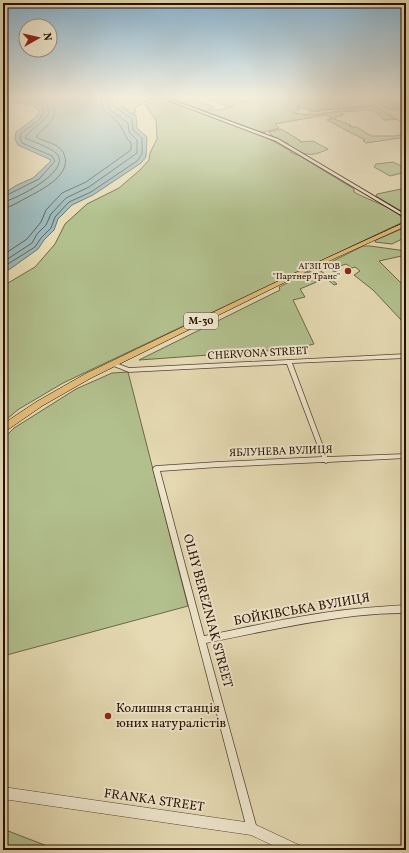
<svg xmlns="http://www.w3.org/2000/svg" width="409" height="853" viewBox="0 0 409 853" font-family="Vollkorn,serif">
	<rect width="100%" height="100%" fill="#e5dab3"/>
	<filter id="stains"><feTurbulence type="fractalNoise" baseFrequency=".005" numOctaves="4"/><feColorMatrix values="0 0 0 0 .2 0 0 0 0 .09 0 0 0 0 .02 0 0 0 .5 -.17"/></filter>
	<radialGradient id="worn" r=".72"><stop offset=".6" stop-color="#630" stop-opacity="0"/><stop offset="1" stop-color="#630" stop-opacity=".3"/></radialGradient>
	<!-- green -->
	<path fill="#b2c08e" stroke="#6d6847" d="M120,96H147L153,99L139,105L135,109L136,112L130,114L126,109L117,104L116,101Z
		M151,96H156L260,134L291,151L290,152L300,156L354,189V192C367,200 397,208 405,221L63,383L19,409L3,422V286L35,267L55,244L65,224L87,204L119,188L140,170L149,160L150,153L157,139L156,120L145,105L156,101L158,98Z
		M200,96C213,93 232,94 243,102L271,96H357L365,100L363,102L367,105L339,109L320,110L321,111L311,112L313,110L308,111L309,110L298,106L297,107L300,109L293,113L308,115L309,113L312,115L340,111L343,114V115L338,116L334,119L351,125L349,126L352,127H357L371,136H395L406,133V137L366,143L363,141L365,140L327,120L333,118L325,115L275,124L279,128L265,132H260L181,102L193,99L214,107L207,110H218L234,106H227Z
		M366,96H372L375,98L376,97L379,99L394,98L389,102L406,103V108L390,110Z
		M373,105L398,119L384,120L374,111L367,110L344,112L342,111Z
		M281,129L301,141L300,142L313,141L328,149C310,158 304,155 288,145L289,144L272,136L269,132Z
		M393,162L405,168L406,172L390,176L374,167L376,164Z
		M406,188V214L376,196L377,194Z
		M406,227V237L392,244L375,242L376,240Z
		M363,246H370L406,251V255L379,261L406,288V320L403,322L373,290L354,275L360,271L355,267L352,268L346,264L337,267L340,270C334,273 331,271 327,266V264Z
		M315,269L321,271L337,284L334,285L326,278L300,289L305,297L293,300L314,344L306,346L307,348L139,360L280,290L279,287Z
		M128,372L188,606L3,656V439L14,428L76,389L112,373Z
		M3,829L55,849L57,850H3Z"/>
	<!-- water -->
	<path fill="#9bb8b8" stroke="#6d746e" d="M3,96H120L116,101L117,104C124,108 129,114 136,115L137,128L147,137L146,157L141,163L93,195L72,205L58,219L54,230L44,240L38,249L10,269L3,272V194L17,185L33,178L50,162L51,160L18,145L15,139L16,132L35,118L40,111L30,104L3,102Z"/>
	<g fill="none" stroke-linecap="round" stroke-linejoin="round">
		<!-- shore -->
		<path stroke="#62645c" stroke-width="1" d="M3,98L32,100L43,108L44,113L38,121L21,133L20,138L22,143L52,156L55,161L39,179L3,197
			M3,202C15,200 74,170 56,153C51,148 32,141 25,138C31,128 43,124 49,113L47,105L34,96
			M3,208C12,207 18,202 26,198C41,190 75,174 63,152C58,143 44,142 36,137C44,126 57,123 54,106L45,96
			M3,255L27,239L41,222L46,210L62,193L86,182L131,150V143C123,135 125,131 119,124C110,111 100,116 102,96
			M3,262L32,243L37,234L46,225L51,214L66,198L89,187L137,153V140L129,132L128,123L110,110L107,101L109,96
			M3,267L35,247L41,238L51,228L55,217L69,202L91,192L137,161L142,154V138L133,130L132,119L114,106L112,101L115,96"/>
		<!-- minor casing -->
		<g stroke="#57422d" stroke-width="1.5">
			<path id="minor" d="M3,109L8,110L3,111Z
				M406,354V358L292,363L327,457L406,454V458L328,462L326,463L324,462L218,467L160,471L204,636C254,626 304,614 354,609C371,607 389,606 406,605V613C389,613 371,614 354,616C304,622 255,633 206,643L257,829L255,832L252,834L249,832L247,829L153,469L154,467L156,466L218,462L322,457L287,364L129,372L111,365V364L113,362L129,368Z"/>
		</g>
		<!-- tertiary casing -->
		<g stroke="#57422d" stroke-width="1">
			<path id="tertiary" d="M358,96H360L406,122V124Z
				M3,787L252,823L301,846L303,850H283L251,835L3,799Z"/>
		</g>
		<!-- secondary casing -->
		<g stroke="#280f00" stroke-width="2">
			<path id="secondary" d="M157,96H161L278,139L406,215V218L276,141Z"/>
		</g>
		<!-- trunk casing -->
		<g stroke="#280f00" stroke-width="1">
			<path id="trunk" d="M406,222V226L320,265L91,378L42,406L3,433V424L36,402L85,374L316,263Z"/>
		</g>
		<!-- minor -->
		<use href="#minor" fill="#eee7ce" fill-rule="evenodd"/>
		<!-- tertiary -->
		<use href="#tertiary" fill="#eee7ce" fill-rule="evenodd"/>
		<!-- secondary -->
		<use href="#secondary" fill="#eee7ce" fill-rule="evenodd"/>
		<!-- trunk -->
		<use href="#trunk" fill="#e2bd7a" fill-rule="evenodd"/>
	</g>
	<!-- sky -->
	<linearGradient id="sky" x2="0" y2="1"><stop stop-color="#89b6d5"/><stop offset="0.45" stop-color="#f3eedd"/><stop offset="1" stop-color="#f3eedd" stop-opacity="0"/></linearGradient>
	<rect width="409" height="215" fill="url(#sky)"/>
	<!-- markers -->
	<g fill="#8f2418" stroke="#eee7ce" stroke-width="1.5">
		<circle cx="348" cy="271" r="4"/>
		<circle cx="108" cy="716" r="4"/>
	</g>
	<g text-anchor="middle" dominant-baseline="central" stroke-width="4" stroke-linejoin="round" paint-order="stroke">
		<!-- far-poi labels -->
		<g font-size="9" fill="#280f00" stroke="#eee7ce" text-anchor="end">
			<text x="340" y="266">АГЗП ТОВ<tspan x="340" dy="10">"Партнер Транс"</tspan></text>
		</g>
		<!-- shield labels -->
		<rect fill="#eee7ce" stroke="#63503e" stroke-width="1" x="184" y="313" width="34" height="16" rx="3"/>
		<g font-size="10" font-weight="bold" fill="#280f00">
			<text x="201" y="321">М-30</text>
		</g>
		<!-- street labels -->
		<g font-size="11" fill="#280f00" stroke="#eee7ce">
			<text transform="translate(258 354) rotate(-3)">CHERVONA STREET</text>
			<text transform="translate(281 452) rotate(-2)">ЯБЛУНЕВА ВУЛИЦЯ</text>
		</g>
		<!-- near-street labels -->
		<g font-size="13" fill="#280f00" stroke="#eee7ce">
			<text transform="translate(302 610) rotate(-10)">БОЙКІВСЬКА ВУЛИЦЯ</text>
			<text transform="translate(207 611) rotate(75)">OLHY BEREZNIAK STREET</text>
			<text transform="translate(154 801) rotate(8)">FRANKA STREET</text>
		</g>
		<!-- near-poi labels -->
		<g font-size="13" fill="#280f00" stroke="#eee7ce" text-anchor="start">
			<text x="116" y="709">Колишня станція<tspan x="116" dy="15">юних натуралістів</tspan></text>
		</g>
	</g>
	<!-- margin -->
	<rect width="409" height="853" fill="none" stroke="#e5dab3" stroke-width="16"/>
	<rect x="4" y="4" width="401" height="845" fill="none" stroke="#280f00" stroke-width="2"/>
	<rect x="8" y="8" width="393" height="837" fill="none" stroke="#280f00"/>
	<!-- north arrow -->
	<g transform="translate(38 38) rotate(82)"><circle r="19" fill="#eee7ce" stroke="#9f917c"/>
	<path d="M0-3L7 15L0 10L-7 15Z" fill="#8f2418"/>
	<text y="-6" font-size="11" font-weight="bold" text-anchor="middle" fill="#280f00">N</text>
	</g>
	<rect width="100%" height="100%" filter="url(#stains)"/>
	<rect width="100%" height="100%" fill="url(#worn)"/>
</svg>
